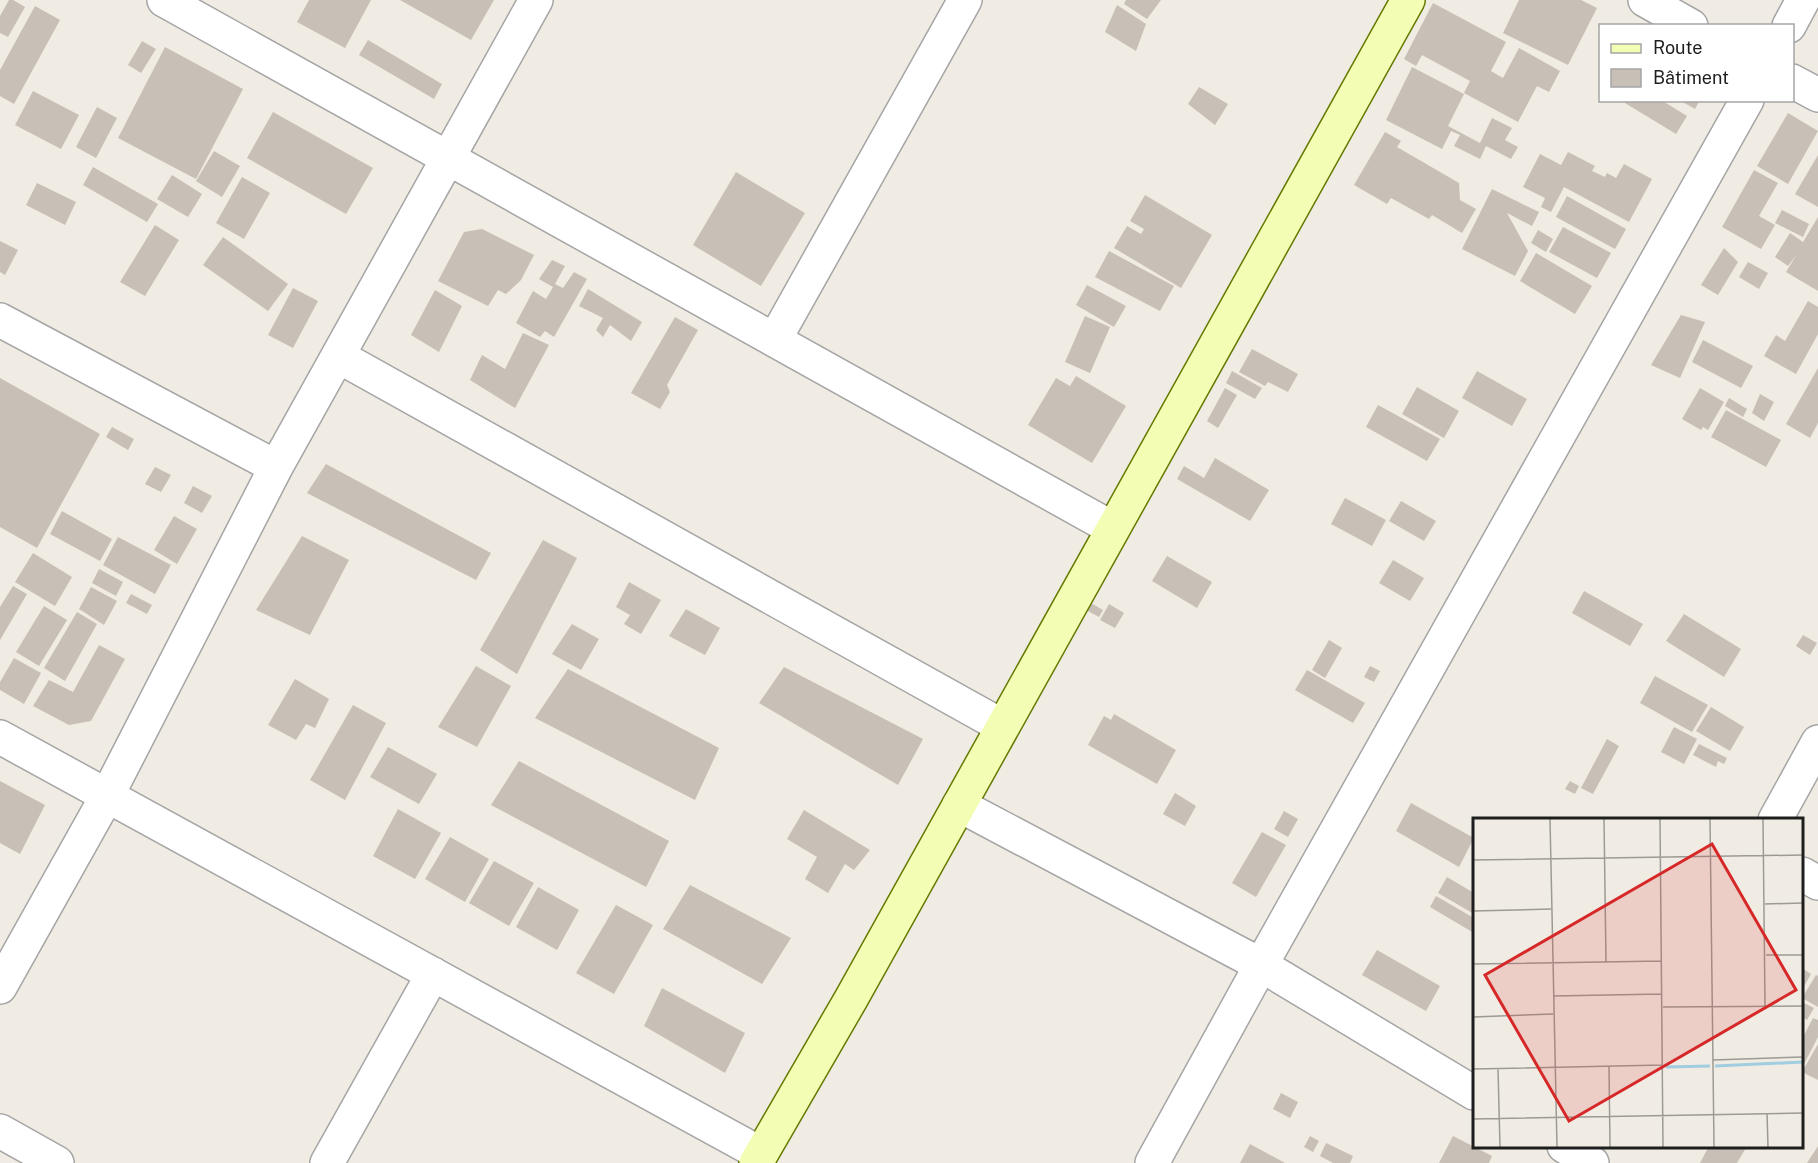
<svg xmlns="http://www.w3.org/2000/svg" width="1818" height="1163" viewBox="0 0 1818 1163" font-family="'Public Sans',sans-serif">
	<rect width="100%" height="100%" fill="#f0ece3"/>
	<!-- building -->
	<path fill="#c8bfb6" d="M9,0H13L25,7L8,37L0,33V16Z
		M309,0H371L345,48L297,22Z
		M400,0H494L471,40Z
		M1126,0H1161L1147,19L1124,4Z
		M1519,0H1581L1597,8L1568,65L1503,33Z
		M1433,3L1506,42L1491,71L1503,78L1519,48L1560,71L1549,92L1537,86L1518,122L1464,93L1470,81L1422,55L1416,66L1404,59Z
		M1117,5L1146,24L1136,51L1105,32Z
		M35,6L60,20L14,104L0,96V70Z
		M368,40L442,84L434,99L359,55Z
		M142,41L156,49L141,73L128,65Z
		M165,47L243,89L196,179L118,138Z
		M1412,67L1464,94L1448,126L1480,143L1492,118L1512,128L1505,140L1518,147L1511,159L1486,146L1480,159L1454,146L1460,135L1451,131L1442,149L1386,120Z
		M1199,87L1228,104L1215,125L1188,104Z
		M33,91L79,115L61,149L15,125Z
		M1627,100H1661L1687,116L1676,134L1625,103Z
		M1679,100H1700L1695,109Z
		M97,107L117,118L96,158L76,147Z
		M273,112L373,168L346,214L247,158Z
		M1788,113L1818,131L1788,184L1757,166Z
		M1385,132L1401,141L1397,147L1459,183L1460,200L1476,209L1462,233L1432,215L1429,219L1391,198L1387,204L1354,185Z
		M214,151L240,166L222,197L196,181Z
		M1568,152L1595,166L1592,171L1605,177L1607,173L1616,178L1624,164L1652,179L1629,222L1564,187L1551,212L1541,207L1545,198L1523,187L1540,154L1561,165Z
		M1818,155V207L1795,194Z
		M93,167L158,204L147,222L83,185Z
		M1754,170L1778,183L1759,216L1775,225L1761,249L1722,227Z
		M736,172L805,213L761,286L693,245Z
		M172,175L202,194L188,217L157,199Z
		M242,177L270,193L244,239L216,223Z
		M37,183L76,202L65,225L26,205Z
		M1492,189L1539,212L1532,226L1507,213L1528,251L1515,276L1462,249Z
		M1145,195L1212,235L1181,288L1114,248L1127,226L1141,234L1144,229L1130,221Z
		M1567,196L1626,229L1615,249L1556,217Z
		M1782,210L1809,224L1803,237L1775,223Z
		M1818,217V291L1786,272L1797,254L1788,266L1775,257L1790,233L1803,242Z
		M155,225L179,240L145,296L120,282Z
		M1563,227L1611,253L1597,278L1549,252Z
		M482,229L534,255L521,280L506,294L498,290L488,306L438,281L464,232Z
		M1538,230L1553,239L1546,252L1531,243Z
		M223,237L288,284L268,311L203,265Z
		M0,241L18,250L5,275L0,272Z
		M1724,248L1738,262L1718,295L1701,285Z
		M1109,251L1174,286L1160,311L1095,277Z
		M1536,253L1592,286L1575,314L1520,281Z
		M552,260L565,266L555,284L563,288L574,272L587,279L554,337L545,331L540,337L516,323L533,291L546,299L553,287L539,279Z
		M1748,262L1768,273L1759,289L1739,277Z
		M1087,285L1126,306L1114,327L1076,305Z
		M293,288L318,301L293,348L268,335Z
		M588,289L642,322L631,341L610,325L603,337L596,330L603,318L579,306Z
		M435,290L462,306L439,352L411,335Z
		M1808,301L1818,307V334L1796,374L1764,356L1776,335L1785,341Z
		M1681,315L1705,322L1680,378L1651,365Z
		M1085,316L1110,327L1090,373L1065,362Z
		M675,317L698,330L667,385L670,392L660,409L631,393Z
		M523,333L549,345L515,408L470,380L482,355L505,369Z
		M1703,340L1753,366L1741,388L1692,362Z
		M1252,349L1298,374L1288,392L1268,382L1265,386L1239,372Z
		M1818,368V423L1810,438L1786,424Z
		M1232,371L1262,388L1255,399L1226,383Z
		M1477,371L1527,399L1512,426L1462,398Z
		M1076,376L1126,406L1092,463L1028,425L1056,378L1070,386Z
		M0,378L100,434L37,548L0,527Z
		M1417,387L1459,411L1444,438L1402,414Z
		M1225,388L1237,395L1218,428L1207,421Z
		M1700,388L1724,402L1708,430L1703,427L1701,430L1682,419Z
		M1760,394L1774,402L1764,421L1752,413Z
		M1729,398L1747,409L1743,417L1725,406Z
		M1378,405L1440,439L1427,461L1366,427Z
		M1726,410L1781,440L1766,467L1711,437Z
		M112,427L134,439L128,450L106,437Z
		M1215,458L1269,490L1250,521L1177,479L1184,466L1204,478Z
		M326,464L491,553L476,580L307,493Z
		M155,467L171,475L161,492L145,484Z
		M193,486L212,496L202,513L184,503Z
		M1345,498L1386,520L1372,546L1331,524Z
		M1401,501L1436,521L1424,541L1389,521Z
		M62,511L112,539L100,561L50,534Z
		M174,516L197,529L177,564L154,550Z
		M302,536L349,560L310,635L256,610Z
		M118,537L171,565L155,594L103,565Z
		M543,540L577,558L517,674L480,650Z
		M33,553L72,577L55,606L15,582Z
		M1167,556L1212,582L1197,608L1152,581Z
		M1393,560L1424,578L1410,601L1379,583Z
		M99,569L123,582L116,596L92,583Z
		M629,582L661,600L641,634L624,624L630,615L616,607Z
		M13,586L27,594L0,640V607Z
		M91,587L117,601L104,625L79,609Z
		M1584,591L1643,624L1630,646L1572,613Z
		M131,594L152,605L147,614L126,603Z
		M1091,603L1103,610L1099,617L1086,610Z
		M1109,604L1124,613L1115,628L1100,620Z
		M44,606L67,620L39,666L16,652Z
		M686,609L720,628L705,655L669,636Z
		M77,612L97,624L65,681L44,668Z
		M1684,614L1741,649L1724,677L1666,641Z
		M572,624L599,639L581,670L552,654Z
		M1803,635L1817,643L1810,655L1796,646Z
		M1329,640L1342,648L1325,678L1312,670Z
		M99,645L125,659L91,721L69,725L33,706L49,680L73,692Z
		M14,658L41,673L24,704L0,690V682Z
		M476,666L511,686L477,747L438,727Z
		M1370,666L1380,671L1374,682L1364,677Z
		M784,667L923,739L898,785L759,703Z
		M568,669L719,748L695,800L535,718Z
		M1307,670L1365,703L1353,723L1295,690Z
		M1655,676L1708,705L1692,732L1640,703Z
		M295,679L329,699L315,728L306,724L296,740L268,725Z
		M353,705L386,723L345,800L310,780Z
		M1711,707L1744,727L1730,751L1696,731Z
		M1114,714L1176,750L1157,784L1088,745L1104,716L1111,720Z
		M1674,727L1697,739L1684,764L1661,752Z
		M1607,739L1619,746L1593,794L1581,788Z
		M1699,744L1727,758L1724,764L1718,761L1716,767L1693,755Z
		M388,747L437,774L419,804L370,777Z
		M519,761L669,841L646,887L491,805Z
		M0,781L45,805L20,854L0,843Z
		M1570,781L1579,786L1575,794L1565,789Z
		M1175,793L1196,806L1185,826L1163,814Z
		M1411,803L1474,838L1459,867L1396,831Z
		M398,809L441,833L415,879L373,856Z
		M804,810L870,850L854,870L845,864L828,893L805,879L817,857L787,839Z
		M1284,811L1298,819L1288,837L1274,829Z
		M1262,832L1286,845L1256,897L1232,883Z
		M450,837L489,859L465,902L425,879Z
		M494,861L534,883L509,926L469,903Z
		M1447,877L1474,893V914L1438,893Z
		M690,885L791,938L762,984L663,929Z
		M538,887L579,910L557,950L516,927Z
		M1436,896L1474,918V933L1430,907Z
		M616,905L653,925L614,994L576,973Z
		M1377,950L1440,986L1426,1011L1362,975Z
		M1802,968L1811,974L1802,990Z
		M1816,975L1818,976V1007L1802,998Z
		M662,988L745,1033L725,1073L644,1026Z
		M1802,1002L1814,1008L1807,1020L1802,1017Z
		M1813,1018L1818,1020V1037L1802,1068V1039Z
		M1818,1044V1080L1802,1072Z
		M1281,1093L1298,1102L1290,1118L1273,1109Z
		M1310,1136L1319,1141L1313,1152L1304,1147Z
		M1453,1136L1492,1156L1489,1163H1439Z
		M1326,1143L1353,1156L1350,1163H1333L1320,1156Z
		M1250,1144L1285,1163H1240Z
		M1709,1146H1747L1737,1163H1700Z
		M1818,1146V1163H1807Z"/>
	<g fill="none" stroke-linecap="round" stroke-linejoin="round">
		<!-- street casing -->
		<g stroke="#a5a5a5" stroke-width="36">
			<path id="street" d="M164,0L1112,528
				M1645,0L1691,26
				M1789,26L1803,0
				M1792,81L1818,95
				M0,320L276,467
				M775,339L965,0
				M338,356L1002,726
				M0,737L761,1154
				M959,805L1261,965L1474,1093
				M1775,820L1818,742
				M1802,874L1818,883
				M0,987L107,796L276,467L536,0
				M0,1131L57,1163
				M1564,1146L1592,1163
				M327,1163L433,974
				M1152,1163L1261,965L1747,100"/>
		</g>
		<!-- secondary casing -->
		<g stroke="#647a00" stroke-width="36">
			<path id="secondary" d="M756,1163L851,999L1408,0"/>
		</g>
		<!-- street -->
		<use href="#street" stroke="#fff" stroke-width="33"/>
		<!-- secondary -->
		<use href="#secondary" stroke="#f4fdb4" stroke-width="33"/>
	</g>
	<!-- overview -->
	<g transform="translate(1473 818)">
		<rect width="330" height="330" fill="#f0ece3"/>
		<path fill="none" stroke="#a1cde0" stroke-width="3" d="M242,248L330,244M193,249L237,248"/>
		<path fill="none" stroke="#9c9a94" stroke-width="1.5" d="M77,1L84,329M131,1L133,144M187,1L190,329M237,1L241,329M290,1L292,188M0,42L330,37M292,86L330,85M0,93L78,91M293,137H330M0,146L189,143M80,178L189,176M190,189L330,188M0,199L80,196M240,242L330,239M136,248L137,329M0,251L190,247M25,251L27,329M294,295L295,329M0,301L330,295"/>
		<path fill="#d62828" fill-opacity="0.15" stroke="#d62828" stroke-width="3" d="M239,26L323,172L96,303L12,157Z"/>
		<rect width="330" height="330" fill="none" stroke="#1e1e1e" stroke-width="3"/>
	</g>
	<!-- legend -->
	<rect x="1599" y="24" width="195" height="78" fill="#ffffff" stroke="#a5a5a5" stroke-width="1.5"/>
	<rect x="1611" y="44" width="30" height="9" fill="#f4fdb4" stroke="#a5a5a5" stroke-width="1.5"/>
	<text x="1653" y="54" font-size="18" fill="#1e1e1e">Route</text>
	<rect x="1611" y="69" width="30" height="18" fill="#c8bfb6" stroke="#a5a5a5" stroke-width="1.5"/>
	<text x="1653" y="84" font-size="18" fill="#1e1e1e">Bâtiment</text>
</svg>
